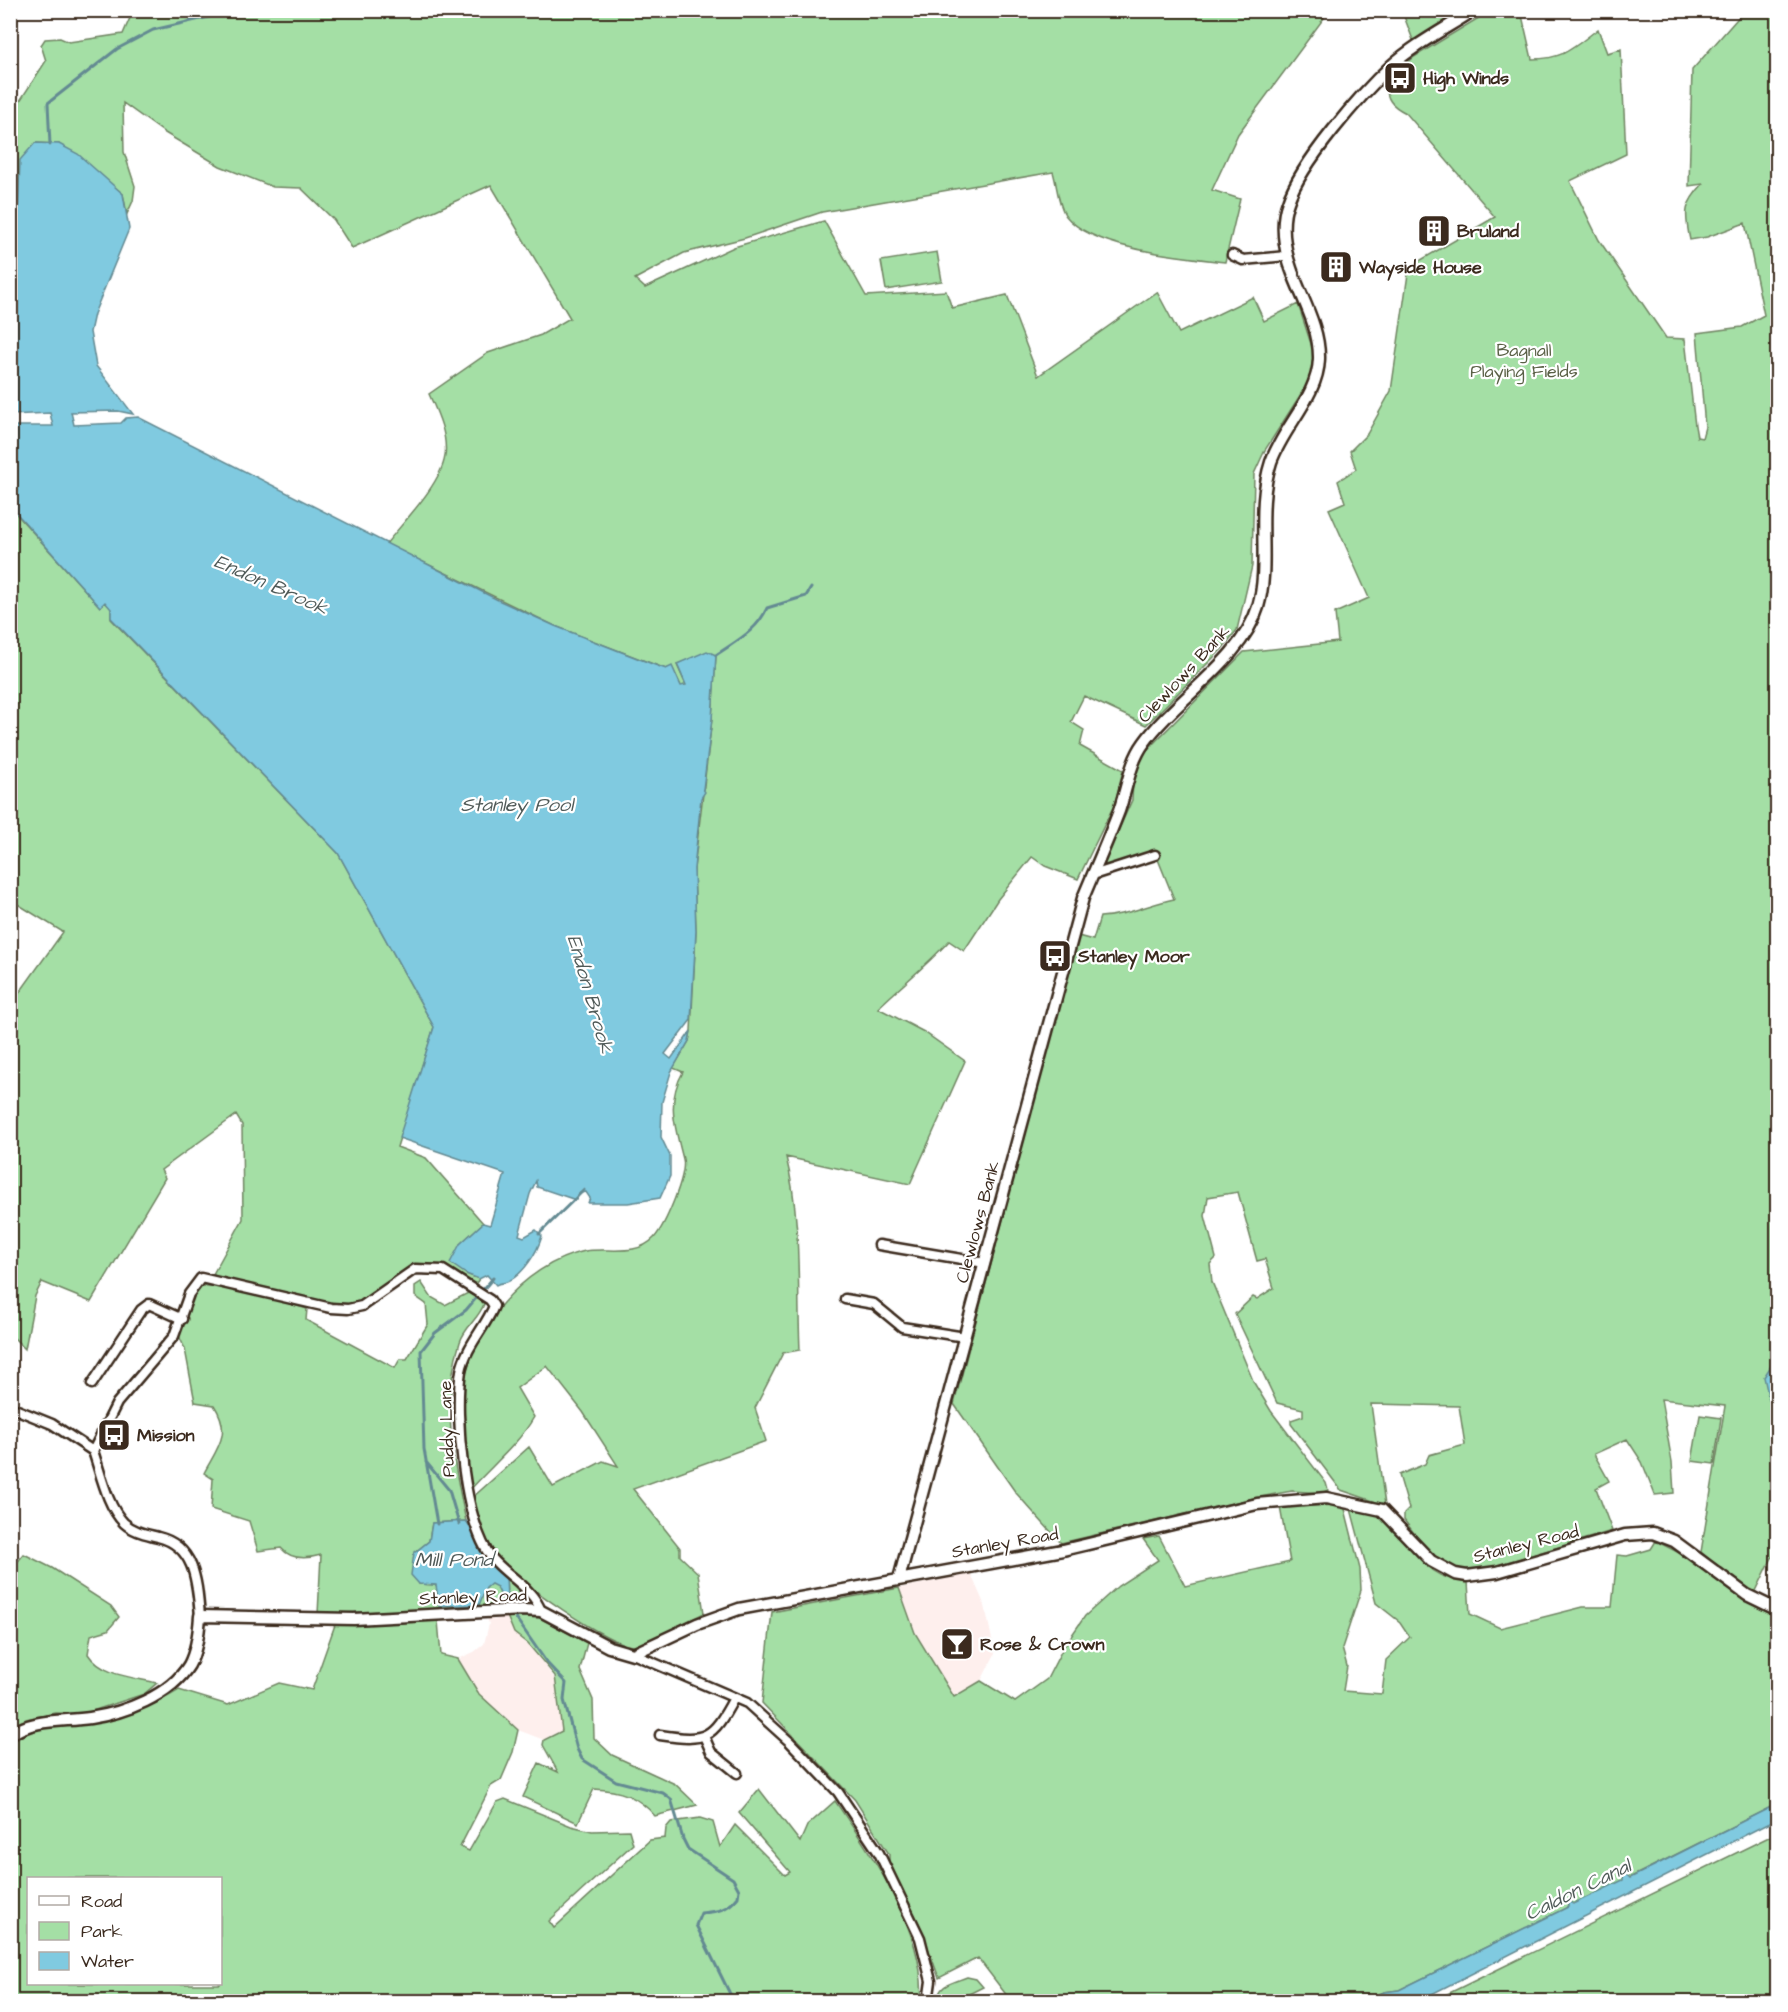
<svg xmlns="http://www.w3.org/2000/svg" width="1788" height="2012" viewBox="0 0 1788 2012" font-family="'Architects Daughter',sans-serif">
	<rect width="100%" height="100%" fill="#fff"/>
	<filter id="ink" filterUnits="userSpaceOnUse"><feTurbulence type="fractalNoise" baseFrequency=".0167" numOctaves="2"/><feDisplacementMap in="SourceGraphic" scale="12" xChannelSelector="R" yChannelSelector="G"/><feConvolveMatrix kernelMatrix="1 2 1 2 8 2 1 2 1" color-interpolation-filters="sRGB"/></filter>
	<g filter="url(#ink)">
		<!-- built -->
		<path fill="#feefed" d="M971,1574L985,1606L995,1654L981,1681L954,1698L915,1633L899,1588Z
			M507,1616L514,1633L534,1651L558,1683L562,1731L551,1738L544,1740L518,1730L479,1694L458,1659L474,1652L484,1644L489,1624L487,1618L494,1620Z"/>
		<!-- green -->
		<path fill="#a4dfa5" stroke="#708462" stroke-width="1.5" fill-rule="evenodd" d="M1320,10L1324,18L1238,134L1212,190L1240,199L1225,262C1184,257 1093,250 1066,216C1058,206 1057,184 1053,172L822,212L745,238L684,253L635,279L645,288L734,247L824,221L866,296L946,291L952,308L1007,295L1038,376L1157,292L1179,333L1253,297L1264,321L1298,304L1314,353L1312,369L1306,386L1265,450L1254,474L1252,566L1237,630L1222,649L1146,725L1084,696L1071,722L1084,730L1080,746L1123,770L1115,803L1078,879L1045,866L1032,857L998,899L964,951L949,941C927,965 902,985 878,1008L924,1032L965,1061L910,1184L786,1157C802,1221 797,1285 800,1350L783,1353L755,1408L766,1441L633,1489L680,1548V1556L698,1573L704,1613C690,1620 644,1646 633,1646C610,1646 514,1579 500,1560C486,1542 477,1520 472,1498L529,1447L553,1487L603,1461L618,1466L583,1412L547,1366L517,1388L534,1417C518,1445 492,1465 470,1490C468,1459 462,1426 463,1395C466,1332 523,1264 585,1251C608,1247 636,1257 654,1238C665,1226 687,1175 683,1159C675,1127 666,1102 683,1072L673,1068L689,1041L691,1031L696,931L694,869L712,719L716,655L677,665L686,685L681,686L672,667L666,669L555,626L386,544C404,521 441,484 445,456C448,435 437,412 429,394L488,353L541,335L570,318L491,185L352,248L334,220L301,188L273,187L220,166L165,133L123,103L124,152L135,186L133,201L127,214L123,194L59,144L35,143L11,331V110L16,107L46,61L41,45L45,39L60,38L69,42L123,34L133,11Z
			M1402,11H1463L1443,25L1413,40Z
			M1490,11H1521L1532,59C1564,59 1573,48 1598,29L1607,53L1621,49L1626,154L1570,181L1599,240L1666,338L1685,339L1695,426L1697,437L1702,438L1705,427L1697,333L1742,327L1764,315L1745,223L1707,237L1690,240C1684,212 1684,204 1703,184L1689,186L1692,70L1744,11H1777L1778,1545L1755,1593L1746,1590L1701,1552L1725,1406L1661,1399L1672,1462L1674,1493L1655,1495L1642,1462L1627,1439L1594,1454L1609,1481L1596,1488L1612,1531L1485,1569C1443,1578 1427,1550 1404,1520V1514L1409,1509L1399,1475L1425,1464L1429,1455L1465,1445L1459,1406L1371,1404L1385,1505L1341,1490L1291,1424V1420L1303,1416V1409L1277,1403L1235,1314L1253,1297L1257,1299L1274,1288L1265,1259L1257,1261L1238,1192L1208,1197L1205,1216L1216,1258L1210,1264L1212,1282L1254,1383L1271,1411L1326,1483L1328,1490L1322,1493L1292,1491L1254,1498L1061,1543L1016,1493L954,1404L1078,936L1093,940L1100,917C1126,916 1149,904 1174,899L1155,852L1100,871L1132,800L1133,781L1141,756L1244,652L1338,642L1335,613L1369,598L1329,509L1345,502L1338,481L1356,469L1350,451L1367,434L1391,391L1409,267L1495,217L1406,113C1392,106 1385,99 1387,82L1414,57Z
			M937,252L942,281L886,290L881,261Z
			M10,507L100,607L105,602L111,608V619L338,853L434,1027L397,1147L426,1158L483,1223L460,1244L466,1274L479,1279L474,1286C428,1258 420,1258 377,1290C366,1298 358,1305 344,1305C310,1308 254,1288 219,1279L213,1274L243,1219L242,1125L236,1115L161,1170L165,1178L91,1302L42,1282L35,1296L25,1349L11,1335V999H15L63,932L11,900Z
			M421,1282L431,1297L445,1305L468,1293L479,1298L484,1304C479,1318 465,1327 460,1342C441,1401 453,1462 466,1521L432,1523L429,1541L414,1553L419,1584L486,1588L491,1583L497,1587L502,1598L507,1599L506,1575L523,1597L520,1602L512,1606L318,1614L321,1555C307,1559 291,1560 281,1548L258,1551L249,1521L211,1509L213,1479L204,1473C218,1447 232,1433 214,1405L195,1402L185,1349L179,1336C183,1323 187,1297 198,1288C211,1278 288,1304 307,1309L306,1320L395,1368L400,1359H407L428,1324L426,1304L415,1296V1286Z
			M1700,1415L1721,1418L1714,1464L1692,1461Z
			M1339,1505L1345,1509L1360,1569L1361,1590L1342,1648L1347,1666L1343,1691L1382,1694L1386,1660L1410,1637L1400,1622L1376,1603L1351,1509C1380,1496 1413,1556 1433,1571C1443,1578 1455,1581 1468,1582L1470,1614L1500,1628L1583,1607H1612L1617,1555L1627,1556L1651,1549L1656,1541L1691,1559L1737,1595L1777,1617V1804L1629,1878L1626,1872L1623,1874L1624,1880L1573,1904L1567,1902L1568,1907L1399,1990L1384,1992L1365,2001H1011L978,1958L939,1978L919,1923L889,1865V1854L855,1800L762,1703L772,1612L899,1588L915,1633L954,1697L981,1681L1015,1702L1047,1679L1063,1648L1085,1616L1118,1586L1158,1560L1143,1539L1159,1536L1185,1586L1290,1562L1280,1507Z
			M24,1554L52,1568L111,1606L119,1617L108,1630L91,1635L88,1654C102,1676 133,1677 157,1683L144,1694L83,1714L56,1713L26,1719L11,1727L10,1571Z
			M507,1616L540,1618L587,1643L580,1670L593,1700L594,1738L612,1755L675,1784L697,1805L655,1816C638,1796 620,1790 594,1789L578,1823L523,1797L539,1763L558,1772L543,1745L544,1740L562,1731L555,1676L528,1644L514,1633Z
			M438,1621L441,1655L458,1659L479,1694L518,1730L513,1752L501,1780L491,1786L460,1847L469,1851L497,1802L505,1799L571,1826L592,1831L629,1830L633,1844L549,1921L554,1928L650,1840L665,1838L666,1828L671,1822L700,1818L713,1822L720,1847L735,1825L785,1875L790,1872L739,1813L759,1789L800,1842L807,1826L835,1801C872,1855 927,1934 921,2001H11L10,1745C38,1717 85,1725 120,1716C141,1711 161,1701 179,1690L228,1705L279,1683L312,1690L336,1622ZM28,1878H220V1984H28Z
			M1777,1833V2001H1433Z
			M967,1977L976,1979L983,1987L955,2001H937C939,1984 952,1983 967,1977Z"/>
		<!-- water -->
		<path fill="#80cae0" stroke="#648a92" stroke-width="1.5" d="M35,143L59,144L78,154L123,194L129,229L94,314L90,332L96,366L133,414L118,411L71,412L74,425L121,423L126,418L138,417L498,600L555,626L655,665L666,669L672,666L681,686L686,685L677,664L707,651L716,655L712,719L703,789L705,792L701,798L694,869L696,931L691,1020L665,1054L671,1059L691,1031L689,1041L671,1072L662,1102L661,1137L670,1156V1176L660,1198L628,1203H588L590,1198L586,1192L580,1193L576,1200L537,1187L536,1181L530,1194L519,1235L524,1237L536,1230L542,1236C537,1253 524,1273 509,1281C504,1284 500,1282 496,1285L487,1275L479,1279L466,1274L450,1263L460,1244L483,1223L490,1225L505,1174L399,1138L434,1027L338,853L111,618V609L105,602L100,607L11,507V426H53L50,413L11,415L10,331L15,296L20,160Z
			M1777,1364V1410L1769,1400L1764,1377L1771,1366Z
			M466,1521L506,1575L507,1600L502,1598L497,1587L491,1584L486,1588L479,1605L439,1606L436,1585L419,1584L411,1575L414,1553L429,1541L432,1523Z
			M1777,1804V1819L1418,2001H1365L1384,1992L1399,1990L1568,1907V1901L1573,1904L1623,1880L1624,1872L1630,1878Z"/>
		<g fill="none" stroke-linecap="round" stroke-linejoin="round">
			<!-- stream -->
			<path stroke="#648a92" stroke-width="3" d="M50,145L48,103L117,49L153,30L239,10
				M716,655C736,641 757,631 767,608L806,596L811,588
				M539,1234L584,1190
				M426,1462L449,1490L459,1524
				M437,1524L424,1449L421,1351L435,1333L466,1310L493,1278
				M503,1596L510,1608
				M513,1614L547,1663L566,1683L564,1700L577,1749L582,1759L616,1781L663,1793L671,1799L683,1839L688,1849L733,1879L739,1890L738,1897C728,1910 716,1912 701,1913L696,1925L734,2002"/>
			<!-- minor casing -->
			<g stroke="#3b2a1e" stroke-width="13">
				<path id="minor" d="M1232,255L1243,260L1287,256
					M1093,875L1155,855
					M879,1245L985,1263
					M845,1299L874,1304L902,1327L965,1337
					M92,1384L141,1310L149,1304L182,1319
					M10,1407L52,1424L93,1451
					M93,1451L117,1403L174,1336L189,1294L201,1278L331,1308L348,1309L362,1306L415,1269L443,1270L490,1300L494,1306C485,1328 466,1346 461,1371C454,1413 464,1525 492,1558C508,1577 532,1587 541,1611
					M93,1451C101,1474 107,1506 124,1523C134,1532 147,1534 158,1537C196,1546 197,1584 200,1616
					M633,1654L747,1703L790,1742L838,1792L879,1853L920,1938L931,1981L928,2002
					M660,1735C706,1742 712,1739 734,1698
					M704,1736L711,1752L737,1773"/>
			</g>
			<!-- tertiary casing -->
			<g stroke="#3b2a1e" stroke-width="15">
				<path id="tertiary" d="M899,1579L1083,898C1095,869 1108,840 1119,811C1127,788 1130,762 1144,743C1175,699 1242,660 1258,607C1271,562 1255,511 1271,462C1283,427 1318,396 1319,359C1320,318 1290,283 1285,244C1283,231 1283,215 1288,202C1300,164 1361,94 1391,66C1415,44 1447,28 1474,10
					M10,1735C34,1718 63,1722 90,1718C124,1713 170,1696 189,1665C196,1652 199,1631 200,1616L354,1619L522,1610L541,1611L609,1647L633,1654L697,1624L739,1609L1063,1550L1257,1504L1326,1498L1382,1510L1431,1561L1455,1574L1467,1576L1497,1572L1625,1535L1653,1533L1674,1541L1747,1595L1778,1610"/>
			</g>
			<!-- minor -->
			<use href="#minor" stroke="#fff" stroke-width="8"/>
			<!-- tertiary -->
			<use href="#tertiary" stroke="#fff" stroke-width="10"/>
		</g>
	</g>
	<!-- icons -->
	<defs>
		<g id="bus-square" transform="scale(1.725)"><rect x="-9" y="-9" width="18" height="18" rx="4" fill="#3b2a1e" stroke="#fff"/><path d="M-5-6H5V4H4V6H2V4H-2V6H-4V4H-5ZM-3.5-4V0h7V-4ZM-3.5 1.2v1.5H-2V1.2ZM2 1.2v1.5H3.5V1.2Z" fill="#fff"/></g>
		<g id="building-square" transform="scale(1.725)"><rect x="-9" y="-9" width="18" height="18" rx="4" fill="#3b2a1e" stroke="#fff"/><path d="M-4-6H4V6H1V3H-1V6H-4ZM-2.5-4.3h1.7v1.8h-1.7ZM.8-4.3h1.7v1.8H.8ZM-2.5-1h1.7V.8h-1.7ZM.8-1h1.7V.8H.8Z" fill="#fff"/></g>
		<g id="bar-square" transform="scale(1.725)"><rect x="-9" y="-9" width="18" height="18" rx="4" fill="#3b2a1e" stroke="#fff"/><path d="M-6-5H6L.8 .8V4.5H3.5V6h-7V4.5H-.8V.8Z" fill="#fff"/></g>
	</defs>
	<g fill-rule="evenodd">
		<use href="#bus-square" x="1400" y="78"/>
		<use href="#building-square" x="1434" y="231"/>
		<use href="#building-square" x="1336" y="267"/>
		<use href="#bus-square" x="1055" y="956"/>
		<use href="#bus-square" x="114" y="1435"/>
		<use href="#bar-square" x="957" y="1644"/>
	</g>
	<g text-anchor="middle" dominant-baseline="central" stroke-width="4.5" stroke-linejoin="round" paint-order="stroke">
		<!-- poi labels -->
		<g font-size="18" font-weight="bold" fill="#3b2a1e" stroke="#fff" text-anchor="start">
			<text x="1423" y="78">High Winds</text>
			<text x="1457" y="231">Bruland</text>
			<text x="1359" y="267">Wayside House</text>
			<text x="1078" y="956">Stanley Moor</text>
			<text x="137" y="1435">Mission</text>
			<text x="980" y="1644">Rose &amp; Crown</text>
		</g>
		<!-- park labels -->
		<g font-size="18" fill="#5a6046" stroke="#fff">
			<text x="1524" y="350">Bagnall<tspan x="1524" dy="21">Playing Fields</tspan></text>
		</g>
		<!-- street labels -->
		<g font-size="18" fill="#3b2a1e" stroke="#fff">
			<text transform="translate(1184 674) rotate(-47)">Clewlows Bank</text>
			<text transform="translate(978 1222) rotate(-75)">Clewlows Bank</text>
			<text transform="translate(447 1429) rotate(-92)">Puddy Lane</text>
			<text transform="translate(1005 1543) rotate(-10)">Stanley Road</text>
			<text transform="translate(1526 1544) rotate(-14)">Stanley Road</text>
			<text transform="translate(473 1597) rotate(-2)">Stanley Road</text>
		</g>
		<!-- water labels -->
		<g font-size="20" font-style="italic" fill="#505a58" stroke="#fff">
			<text transform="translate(271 585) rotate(24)">Endon Brook</text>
			<text x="517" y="805">Stanley Pool</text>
			<text transform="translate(590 994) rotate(74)">Endon Brook</text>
			<text x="454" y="1560">Mill Pond</text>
			<text transform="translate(1578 1890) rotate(-26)">Caldon Canal</text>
		</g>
	</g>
	<!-- margin -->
	<rect width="1788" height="2012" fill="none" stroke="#fff" stroke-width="36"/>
	<rect x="18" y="18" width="1752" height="1976" fill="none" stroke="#3b2a1e" stroke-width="2" filter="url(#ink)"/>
	<!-- legend -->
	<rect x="27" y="1877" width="195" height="108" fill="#ffffff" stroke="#b1aaa5" stroke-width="1.5"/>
	<rect x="39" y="1896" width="30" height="9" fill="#ffffff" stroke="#b1aaa5" stroke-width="1.5"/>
	<text x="81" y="1907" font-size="18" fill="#3b2a1e">Road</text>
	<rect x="39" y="1922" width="30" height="18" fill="#a4dfa5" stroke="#b1aaa5" stroke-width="1.5"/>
	<text x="81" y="1937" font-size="18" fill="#3b2a1e">Park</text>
	<rect x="39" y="1952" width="30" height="18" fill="#80cae0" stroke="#b1aaa5" stroke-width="1.5"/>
	<text x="81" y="1967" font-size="18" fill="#3b2a1e">Water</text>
</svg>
